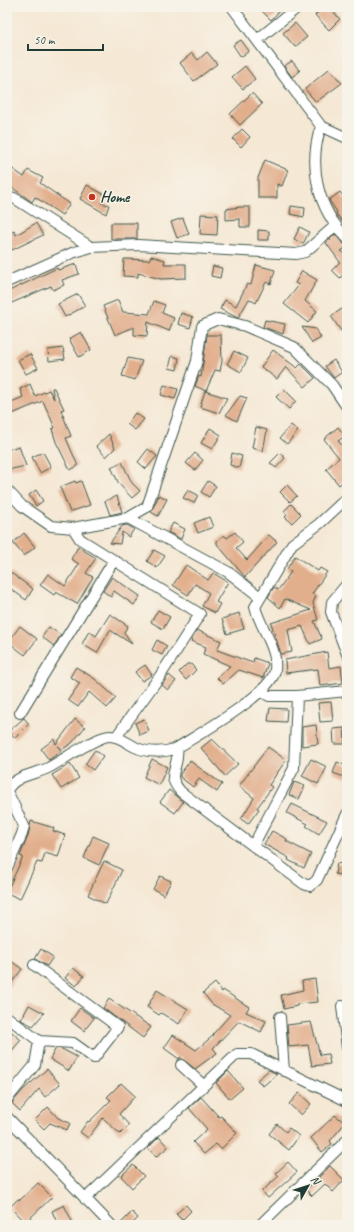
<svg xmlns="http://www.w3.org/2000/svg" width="354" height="1232" viewBox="0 0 354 1232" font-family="Caveat,sans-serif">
	<rect width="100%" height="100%" fill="#f7f3e8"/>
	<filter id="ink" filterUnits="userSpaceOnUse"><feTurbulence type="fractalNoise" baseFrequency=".025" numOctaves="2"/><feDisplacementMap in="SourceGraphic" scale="8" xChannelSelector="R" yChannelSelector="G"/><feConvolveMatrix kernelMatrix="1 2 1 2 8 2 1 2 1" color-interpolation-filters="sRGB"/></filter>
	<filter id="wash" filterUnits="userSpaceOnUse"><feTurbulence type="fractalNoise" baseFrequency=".012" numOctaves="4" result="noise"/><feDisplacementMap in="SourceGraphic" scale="16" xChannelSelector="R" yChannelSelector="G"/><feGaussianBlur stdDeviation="0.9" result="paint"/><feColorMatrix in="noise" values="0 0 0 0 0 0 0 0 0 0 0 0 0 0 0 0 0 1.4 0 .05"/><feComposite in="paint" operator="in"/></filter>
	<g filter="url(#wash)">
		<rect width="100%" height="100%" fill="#f5e8d4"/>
		<g id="blocks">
			<!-- building -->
			<path fill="#e2af8d" d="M258,7H283L271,20Z
				M323,7H329L340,19L329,30L315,15Z
				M295,23L307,37L295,47L283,33Z
				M241,40L249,51L241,57L233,45Z
				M207,52L217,64L194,81L180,63L192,53L198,60Z
				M292,61L300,71L292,77L284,66Z
				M245,66L255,79L243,89L232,77Z
				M329,69L342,83L316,102L305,89Z
				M252,93L262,104L240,125L230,114Z
				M242,129L250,137L241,147L233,139Z
				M265,160L288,170L282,186L277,184V198H258V178Z
				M7,165L24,177L28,170L43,178L40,183L70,204L62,215L35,197L32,202L7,184Z
				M87,185L105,195L101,203L109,205L106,214L80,199Z
				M340,192L347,201V228L336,213L337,212L329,200Z
				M291,206L305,208L304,217L290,214Z
				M240,207H250V227H240V219L226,220V209Z
				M201,214L218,215L217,235L200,234Z
				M183,218L189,234L177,238L171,222Z
				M36,223L43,235L12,250L7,241V235L14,231L16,235Z
				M111,223H137V239H111Z
				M300,227L309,232L303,244L294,239Z
				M258,230L269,231V240H258Z
				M335,234L342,243L347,244V247L341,251L347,255V271L340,278L332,270L340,262L326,243L329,240H331L330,239Z
				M151,256L165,260L164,264H186V278L161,279L138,273V277L123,276L124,259L149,260Z
				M76,264L79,274L62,280L64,285L53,290L51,286L7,305V292L57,268L58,270Z
				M256,265L275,270L271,284L266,282L256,303L249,299L238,318L220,309L225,300L236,306L247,284L251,285Z
				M213,266L222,268L220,278L211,276Z
				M302,271L317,280L305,301L317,311L308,323L284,304L299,285L295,283Z
				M78,294L85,306L65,317L58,304Z
				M118,300L123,312L149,314L154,301L165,305L162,313L174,318L169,331L148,322L147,336L134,335V327L115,335L103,306Z
				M342,309L347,318V327L341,331L331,316Z
				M181,313L193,317L190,328L178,324Z
				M265,320L285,324L283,334L263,327Z
				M302,327L316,329L321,338L312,343Z
				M81,332L91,350L79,357L69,339Z
				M207,335H221L222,361L220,371L215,370L206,391L195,386L199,376L201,377Z
				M63,348L65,359L49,361L48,350Z
				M273,350L297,368L301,364L315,378L305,387L286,367L277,379L261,367Z
				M234,351L248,358L241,372L227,364Z
				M30,354L38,368L26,374L18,360Z
				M172,356L179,358L177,370L169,368Z
				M128,358L142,361L135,380L122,376Z
				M334,360L342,372L334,378L325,366Z
				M30,384L35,396L49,390L54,399L52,388H54L64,409L61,410L71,436L66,438L78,466L70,470L56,442L52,429L55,428L43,401L12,414L7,404L23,397L20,389Z
				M164,385L178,389L175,399L161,395Z
				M284,389L296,401L289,409L276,397Z
				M205,391L227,398L219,413L200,407Z
				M240,396L247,398L237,421L226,415Z
				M135,413L144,419L135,430L127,424Z
				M291,425L298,431L287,444L280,438Z
				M256,427L267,430L263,451L252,448Z
				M338,427L345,436L338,441L347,451V478L339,485L326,469L339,458L324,439Z
				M210,428L221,435L212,449L201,443Z
				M109,434L115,448L106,457L96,446Z
				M19,446L26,466L7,470V450Z
				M148,449L157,456L146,469L138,462Z
				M43,452L51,467L40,473L32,457Z
				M195,453L203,460L195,470L186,463Z
				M232,453L242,456L239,468L230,465Z
				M280,453L285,458L276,468L270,463Z
				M122,462L132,483L140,491L132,498L119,484L111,467Z
				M75,481L76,483L81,481L90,505L70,512L60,487Z
				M208,481L216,486L209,497L201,492Z
				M287,485L297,496L290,502L280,492Z
				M36,490L43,501L36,506L29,495Z
				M188,490L198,495L194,503L183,498Z
				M159,495L167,499L158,516L151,512Z
				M117,496L122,512L110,515L105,501Z
				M291,504L301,514L292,523L285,517L287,515L284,511Z
				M209,517L213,527L198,533L194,523Z
				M173,523L185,529L181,539L168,532Z
				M127,525L134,529L129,537L122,532L120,544L110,543L122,526Z
				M235,532L243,542L236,548L247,560L269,535L277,542L245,577L217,544V541L224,535L227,538Z
				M24,533L35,547L24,556L13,543Z
				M78,547L96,558L86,573L93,577L77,604L56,592L54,595L40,585L48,574L65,586L79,564L71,559Z
				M154,550L165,556L157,568L147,561Z
				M295,556L318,571L320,568L327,572L312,594L316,596L313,603L318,620L314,621L322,639L310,644L302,626L288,630L292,652L281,654L271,623L311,610L285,599L280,608L268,597L274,587L278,590L291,572L287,569Z
				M186,565L208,580L213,573L228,582L216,602L220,604L215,613L202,606L209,593L195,584L188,595L173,585Z
				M7,570L33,589L26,600L7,586Z
				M112,577L140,596L134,605L114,591L111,597L103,591Z
				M158,610L170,617L163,629L151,622Z
				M239,613L244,629L227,634L222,619Z
				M110,614L128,626L124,632L132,644L110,630L97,653L82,644L89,631L96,636Z
				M20,626L37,639L25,655L8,642Z
				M49,627L61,635L54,646L42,637Z
				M197,630L221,641L217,650L253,663L254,658L268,663L263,678L239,670L223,684L217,678L230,666L203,654L206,647L191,641Z
				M157,640L167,646L162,655L152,650Z
				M327,652L329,668L341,666L343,683L320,686L318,669L286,673L285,660Z
				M187,664H191L196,670L186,680L179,672Z
				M145,665L152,675L142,681L135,672Z
				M76,667L95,679L116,698L107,708L89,692L78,707L68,700L80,683L70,677Z
				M169,675L176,681L168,690L162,685Z
				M331,702L333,721L320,722L318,703Z
				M270,708L287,709L286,722L268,721Z
				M24,718L29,724L15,738L9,731Z
				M75,719L85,727L72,743L63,749L58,746L61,751L49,760L41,749L54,739L56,744Z
				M144,719L149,731L140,735L135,723Z
				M316,725L318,744L302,746V727Z
				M344,728L345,744H334L333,729Z
				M212,739L238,764L225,776L201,748Z
				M268,747L286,760L269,785L272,787L257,808L259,809L248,824L241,819L254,798L239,786Z
				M95,750L103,756L93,770L85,764Z
				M152,759L167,767L159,785L144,777Z
				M311,759L327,767L318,784L302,776Z
				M190,761L222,784L217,792L199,779L193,787L180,777V774Z
				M337,762L347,766V778L333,773Z
				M70,764L79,778L61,789L52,775Z
				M294,782L305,786L299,799L289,795Z
				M169,790L183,802L175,813L160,802Z
				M292,804L327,821L319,834L306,826L308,824L287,813Z
				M31,821L54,828L53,831L65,835L58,857L45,853L42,863L37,862L20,899L7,893V891L23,857L20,856L28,836Z
				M272,831L287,839L286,841L311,854L304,868L288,860L289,858L264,844Z
				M93,836L109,843L99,865L84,858Z
				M104,861L122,870L106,904L88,895Z
				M337,863L347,865V876L335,874Z
				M160,876L171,881L164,895L153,889Z
				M41,949L53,957L47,966L35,959Z
				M7,958L22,969L7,989Z
				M73,968L84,976L76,986L65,978Z
				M315,979L318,1002L297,1004V1006L284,1009L281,995L303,990L302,981Z
				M215,983L222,992L223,990L249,1007L246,1012L266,1021L261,1032L239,1021L213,1048L217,1053L195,1069L180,1057L179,1059L164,1048L173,1035L196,1050L214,1035L213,1034L230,1015L212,1004L203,993Z
				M157,990L188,1009L179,1024L161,1013L159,1015L147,1007Z
				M109,999L151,1027L143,1038L103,1008Z
				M29,1005L44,1013L33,1026L21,1020Z
				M80,1008L94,1018L84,1031L71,1021Z
				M311,1022L320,1055L328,1054L330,1064L312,1066L308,1045L289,1047L287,1025Z
				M7,1028L21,1040L7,1056Z
				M56,1048L62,1049L77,1057L69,1071L50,1059Z
				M47,1069L60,1084L45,1097L39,1089L20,1111L12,1103L23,1090Z
				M269,1070L277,1074L263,1086L257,1080Z
				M228,1071L243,1088L230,1099L216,1083Z
				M121,1083L135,1096L119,1114L129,1125L120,1134L103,1118L88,1138L80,1132L88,1121L89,1122L111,1100L107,1097Z
				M299,1093L311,1104L301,1115L289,1104Z
				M201,1097L219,1117L221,1116L237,1133L221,1149L216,1144L204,1154L193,1142L207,1129L189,1108Z
				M48,1107L58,1118L70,1123L67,1130L50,1123L44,1129L35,1120Z
				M335,1115L345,1123L330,1141L332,1144L322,1152L311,1138Z
				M277,1124L286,1132L289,1128L299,1136L289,1150L269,1134Z
				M159,1137L168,1147L156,1157L148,1148Z
				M288,1162L297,1172L268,1198L262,1191L279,1176L276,1173Z
				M133,1165L144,1176L132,1188L121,1176Z
				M330,1166L344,1180L333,1192L325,1184L312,1196L306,1190Z
				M38,1183L52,1197L25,1223L10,1207L18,1199L20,1200Z
				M64,1205L74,1225H58L52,1211Z
				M186,1205L191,1211L182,1220L176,1214Z
				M132,1212L138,1218L131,1225H119Z"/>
		</g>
	</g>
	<g filter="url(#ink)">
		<use href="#blocks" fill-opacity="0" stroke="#3f574c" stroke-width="1"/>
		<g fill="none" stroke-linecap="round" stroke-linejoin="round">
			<!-- minor casing -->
			<g stroke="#3f574c" stroke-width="12">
				<path id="minor" d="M232,7L321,126L347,138
					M257,40L298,7
					M321,126C308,165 317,209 347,238
					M7,196L14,198L91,247
					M7,282L72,253L91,247L138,245L296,254L305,252L335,226
					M7,490L22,506L51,526L73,528
					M128,518L228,572L260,597
					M347,584L332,602L331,612L347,654
					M261,691L269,696H297L347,691
					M20,713L114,560
					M116,737L160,676L200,614L80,539L73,528L128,518L147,507L197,361L202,326L218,319L245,326L294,347L332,385L347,407
					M177,748C180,770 164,773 181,792L304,884L310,886L317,880L347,814
					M253,846L294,768L297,696
					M7,868L22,834L24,826L7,791C9,786 12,783 17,780C26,774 38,773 48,768C62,761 96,736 110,736C119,736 127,743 135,747C147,753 164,753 177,748C199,734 265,697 274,674C276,670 275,663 275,659C274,645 259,623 255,607L292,544L319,524L347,498
					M342,1006L347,1048
					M7,1017L39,1041L73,1043L94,1058L118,1027L34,965
					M280,1017L284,1071
					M181,1065L203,1085
					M7,1099L35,1065L39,1041
					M7,1117L111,1225
					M85,1199L237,1054H251L347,1101
					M260,1225L347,1140"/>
			</g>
			<!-- minor -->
			<use href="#minor" stroke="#fff" stroke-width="10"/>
		</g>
	</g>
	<!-- markers -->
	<circle fill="#c8321e" stroke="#f7f3e8" stroke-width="1.5" cx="92" cy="197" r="4"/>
	<g text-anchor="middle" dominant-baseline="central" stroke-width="3" stroke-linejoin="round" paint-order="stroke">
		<!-- poi labels -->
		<g font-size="16" font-weight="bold" fill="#1f3d34" stroke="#f7f3e8" text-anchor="start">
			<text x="100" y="197">Home</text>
		</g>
	</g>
	<!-- margin -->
	<rect width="354" height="1232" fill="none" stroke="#f7f3e8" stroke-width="24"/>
	<!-- north arrow -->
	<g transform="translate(308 1186) rotate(51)" stroke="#f7f3e8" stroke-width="3" paint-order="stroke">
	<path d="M0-3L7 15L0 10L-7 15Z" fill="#1f3d34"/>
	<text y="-6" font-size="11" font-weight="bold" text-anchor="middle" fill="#1f3d34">N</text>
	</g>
	<!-- scale -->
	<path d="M28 44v6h75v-6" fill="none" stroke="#1f3d34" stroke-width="2"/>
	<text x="34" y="44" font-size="12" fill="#1f3d34" stroke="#f7f3e8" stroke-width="3" paint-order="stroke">50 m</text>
</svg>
